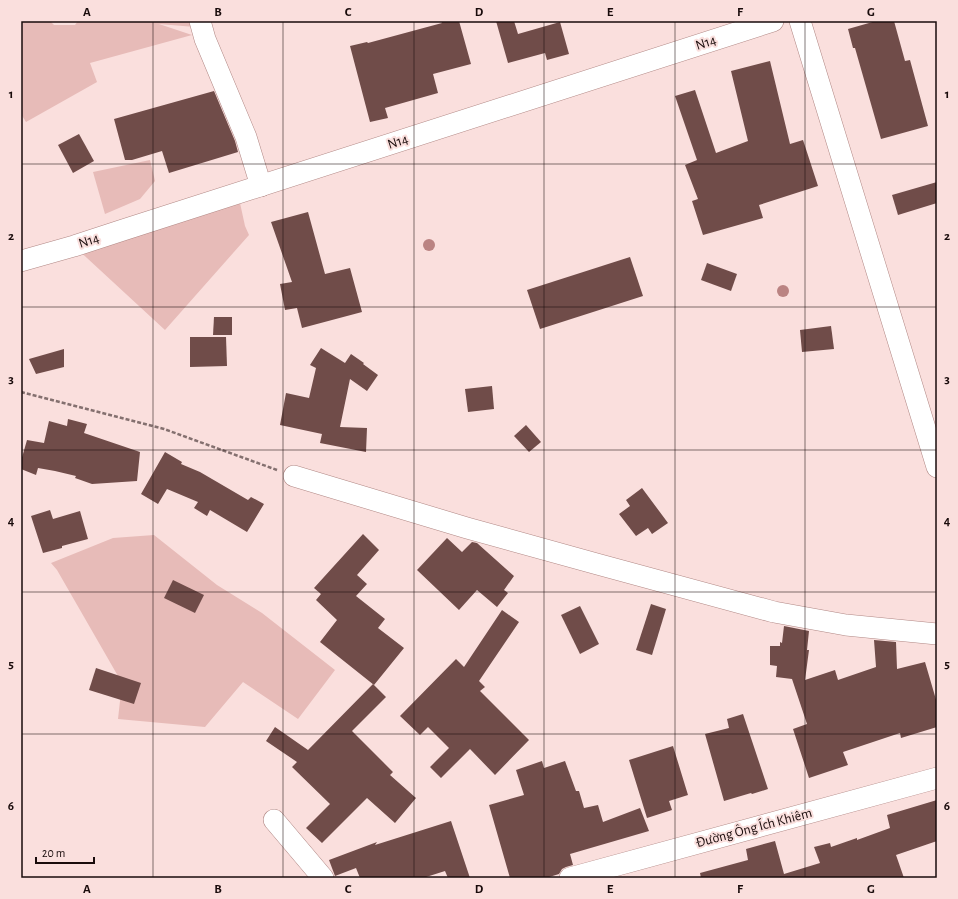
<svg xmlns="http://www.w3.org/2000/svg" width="958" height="899" viewBox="0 0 958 899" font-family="'Alegreya Sans',sans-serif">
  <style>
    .green { fill: #e7bbb8 }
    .building { fill: #704c49 }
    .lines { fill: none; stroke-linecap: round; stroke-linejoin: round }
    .minor-casing { stroke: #b18885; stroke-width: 22 }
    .path { stroke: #84706f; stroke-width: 2.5; stroke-dasharray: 4 2; stroke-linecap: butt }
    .minor { stroke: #fff; stroke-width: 21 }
    .tree { fill: #ba8382 }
    .grid { fill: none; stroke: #190b0b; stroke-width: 1; stroke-opacity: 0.55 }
    .labels { text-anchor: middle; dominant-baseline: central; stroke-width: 4; stroke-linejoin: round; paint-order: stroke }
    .street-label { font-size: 14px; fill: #190b0b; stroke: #fadfdd }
    .neatline { fill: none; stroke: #190b0b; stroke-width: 1.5 }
    .grid-label { font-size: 13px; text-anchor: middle; font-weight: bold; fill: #190b0b }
  </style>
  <rect width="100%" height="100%" fill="#fadfdd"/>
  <g class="green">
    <path d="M21,21H50L54,25H75L78,21H195V27L159,24L192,35L90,63L97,82L26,122L21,114Z"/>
    <path d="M150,160L155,181L140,199L105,214L93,172Z"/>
    <path d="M240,203L245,226L249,235L165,330L74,246Z"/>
    <path d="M154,535L217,585L262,613L335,670L298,719L243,682L205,727L118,719L122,683L57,570L51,563L113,538Z"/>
  </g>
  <g class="building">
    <path d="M441,21H459L471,64L433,74L438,93L385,108L388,118L370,122L350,46L367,42L368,43L442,23Z"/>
    <path d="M496,21H514L518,34L560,22L569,54L547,60L545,53L508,63Z"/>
    <path d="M876,21H894L905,61L910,60L928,126L881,139L855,48H853L848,29Z"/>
    <path d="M770,61L790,144L803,140L818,186L759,205L763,218L703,235L692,201L698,199L685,165L697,160L675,96L695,90L716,153L748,141L731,71Z"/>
    <path d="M214,91L235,141L238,152L169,173L162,151L132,160H125L114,119Z"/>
    <path d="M79,134L94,161L73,173L58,145Z"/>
    <path d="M937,182V203L898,215L892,195Z"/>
    <path d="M308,212L325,274L350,268L362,312L302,328L297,308L285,310L280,284L292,282L271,222Z"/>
    <path d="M630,257L643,296L540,329L527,290Z"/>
    <path d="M707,263L737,274L731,291L701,280Z"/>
    <path d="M214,317H232V335H213Z"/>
    <path d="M831,326L834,349L802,352L800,330Z"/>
    <path d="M190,337H226L227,366L190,367Z"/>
    <path d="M321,348L345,363L351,354L364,363L363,364L378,375L367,391L350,379L340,427L367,428L366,452L320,443L322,434L280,425L286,393L309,398L316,368L310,365Z"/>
    <path d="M64,349V367L36,374L29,359Z"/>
    <path d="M492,386L494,409L468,412L465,389Z"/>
    <path d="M68,419L87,424L84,433L140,452L137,481L92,484L75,478L76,476L55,471L38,468L36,475L21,469V461L27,440L44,443L49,421L67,426Z"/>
    <path d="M526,425L541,442L529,452L514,436Z"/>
    <path d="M165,452L182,462L181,464L200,472L248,500L251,497L264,504L247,532L210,510L207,516L194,508L198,502L167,489L158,504L141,494Z"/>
    <path d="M642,488L668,523L652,534L648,528L636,536L619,514L630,506L626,500Z"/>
    <path d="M50,510L53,519L80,511L88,539L62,546V548L43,553L31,516Z"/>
    <path d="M363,534L379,550L357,575L367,584L356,596L385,619L378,628L404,648L374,685L320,642L337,620L316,600L321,594L314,588Z"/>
    <path d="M447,538L462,552L472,542L477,543L514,576L504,590L508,593L497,607L477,590L459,610L417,570Z"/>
    <path d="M173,580L204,595L195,613L164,598Z"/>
    <path d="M651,604L666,609L652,655L636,650Z"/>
    <path d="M580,606L599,644L580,654L561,615Z"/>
    <path d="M502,610L519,622L479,681L485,687L480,691L529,740L495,775L470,749L441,778L430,767L449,748L428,727L420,735L400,716L456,659L464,667Z"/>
    <path d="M784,626L809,631L807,650H809L805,680L835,670L838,680L876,667L874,640L896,642L897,669L925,662L937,703V727L901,738L900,733L843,752L848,765L809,778L793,729L807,724L792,679L776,677L777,666L770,665V646H780V642L782,643Z"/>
    <path d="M96,668L141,683L134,704L89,690Z"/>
    <path d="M373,684L386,697L352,731L393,772L390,775L416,798L395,823L367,798L322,843L306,828L330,804L292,767L297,762L266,741L275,727L308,750Z"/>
    <path d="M743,714L768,789L752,794L751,793L724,801L705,734L729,728L727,719Z"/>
    <path d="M673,746L688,795L669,801L672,810L647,818L629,760Z"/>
    <path d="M542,761L544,768L565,761L576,791H579L584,808L598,805L603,822L640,808L649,831L570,854L573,865L566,867L562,869L559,874L546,878H510L489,805L524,795L516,770Z"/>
    <path d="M937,800V841L896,855L904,878H701L700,873L748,860L746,849L775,841L784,874L820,863L814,847L830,843L831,847L857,838V840L890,828L887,815Z"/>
    <path d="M451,821L470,878H448L445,871L423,878H360L356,868L335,876L329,860L377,842L375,845Z"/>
  </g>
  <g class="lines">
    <defs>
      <g id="minor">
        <path d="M200,21L205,39L246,137L261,186"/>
        <path d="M800,21L937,467"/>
        <path d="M21,261L74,246L123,230L773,21"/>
        <path d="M294,476L467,528L597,564L774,612L846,625L937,634"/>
        <path d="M274,820L323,878"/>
        <path d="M570,878L937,778"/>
      </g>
    </defs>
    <use href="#minor" class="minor-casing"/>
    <path class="path" d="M21,392L164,429L277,470"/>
    <use href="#minor" class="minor"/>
  </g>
  <g class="tree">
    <circle cx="429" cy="245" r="6"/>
    <circle cx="783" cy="291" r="6"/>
  </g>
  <path class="grid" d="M153,21V878M283,21V878M414,21V878M544,21V878M675,21V878M805,21V878M21,164H937M21,307H937M21,450H937M21,592H937M21,734H937"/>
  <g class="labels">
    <g class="street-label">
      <text transform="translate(706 43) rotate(-18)">N14</text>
      <text transform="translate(398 142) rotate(-18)">N14</text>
      <text transform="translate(89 241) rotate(-18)">N14</text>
      <text transform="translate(754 828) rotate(-15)">Đường Ông Ích Khiêm</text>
    </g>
  </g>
  <rect width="958" height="899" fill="none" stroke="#fadfdd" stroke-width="44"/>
  <path d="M36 857v6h58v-6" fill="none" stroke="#190b0b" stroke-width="2"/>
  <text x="42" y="857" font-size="12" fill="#190b0b" stroke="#fadfdd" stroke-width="3" paint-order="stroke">20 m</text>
  <rect x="22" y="22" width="914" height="855" class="neatline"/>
  <g class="grid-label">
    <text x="87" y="16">A</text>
    <text x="218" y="16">B</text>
    <text x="348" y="16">C</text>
    <text x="479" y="16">D</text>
    <text x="610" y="16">E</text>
    <text x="740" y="16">F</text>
    <text x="871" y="16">G</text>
    <text x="11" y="98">1</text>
    <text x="947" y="98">1</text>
    <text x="11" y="240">2</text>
    <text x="947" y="240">2</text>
    <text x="11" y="383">3</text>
    <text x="947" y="383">3</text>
    <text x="11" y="525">4</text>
    <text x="947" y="525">4</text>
    <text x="11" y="668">5</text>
    <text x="947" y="668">5</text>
    <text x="11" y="810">6</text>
    <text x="947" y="810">6</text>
    <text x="87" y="893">A</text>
    <text x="218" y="893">B</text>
    <text x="348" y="893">C</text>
    <text x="479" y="893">D</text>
    <text x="610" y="893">E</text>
    <text x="740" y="893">F</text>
    <text x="871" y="893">G</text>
  </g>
</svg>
